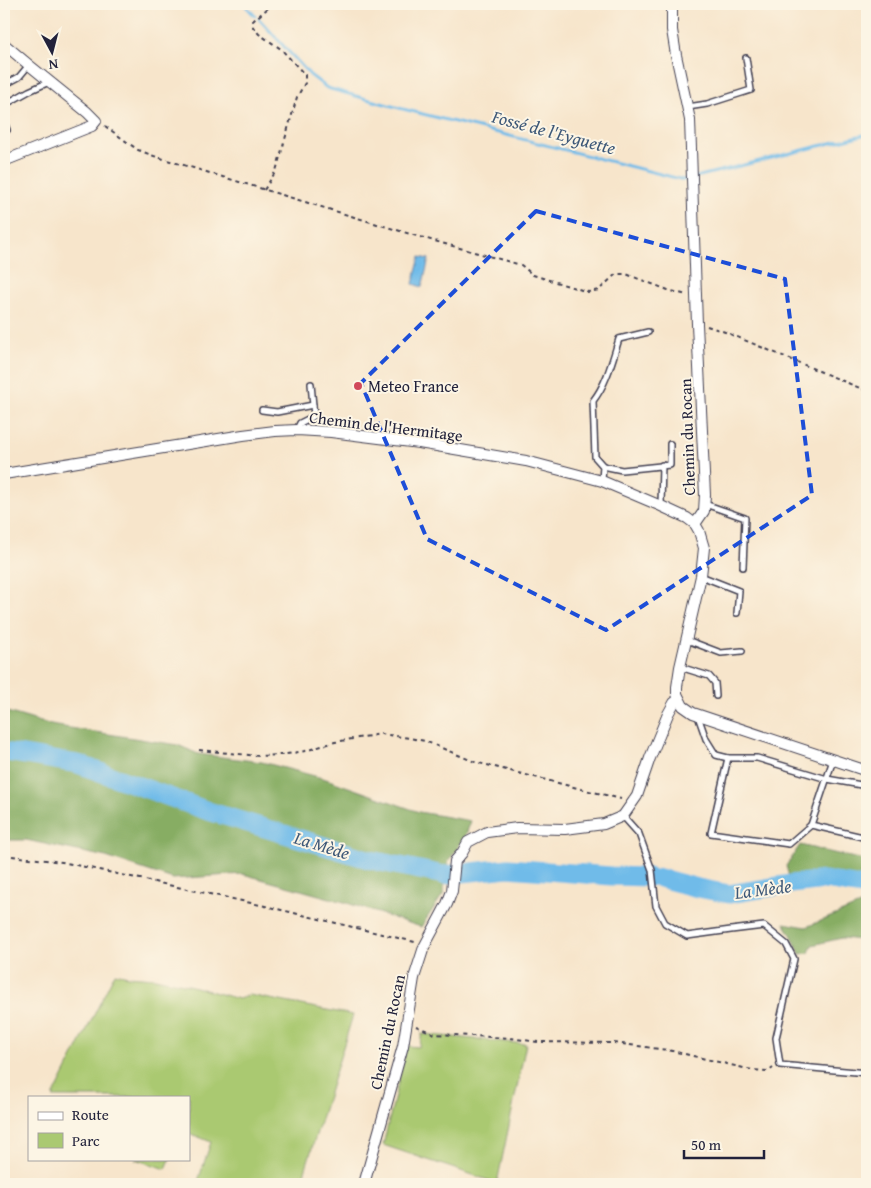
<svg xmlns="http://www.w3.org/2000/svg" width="871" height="1188" viewBox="0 0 871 1188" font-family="'Gentium Book Plus',serif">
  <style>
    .green { fill: #aac971; stroke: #667656 }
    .forest { fill: #87ad63; stroke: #54684f }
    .water { fill: #70bbe9; stroke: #496e92 }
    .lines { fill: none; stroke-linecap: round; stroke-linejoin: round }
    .stream { stroke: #70bbe9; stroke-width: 3 }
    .river { stroke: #70bbe9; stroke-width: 19 }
    .service-casing { stroke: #423f51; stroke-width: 8 }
    .minor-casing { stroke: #423f51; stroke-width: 12 }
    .path { stroke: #423f51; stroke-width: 2; stroke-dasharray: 4 4; stroke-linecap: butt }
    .service { stroke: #fff; stroke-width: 5 }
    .minor { stroke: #fff; stroke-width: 10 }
    .marked { fill: none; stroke: #1d4ed8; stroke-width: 4; stroke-dasharray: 10 6; stroke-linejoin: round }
    .poi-dot { fill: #d1495b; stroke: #fcf5e5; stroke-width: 2 }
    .labels { text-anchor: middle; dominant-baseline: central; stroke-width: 4; stroke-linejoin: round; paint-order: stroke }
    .poi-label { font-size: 16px; fill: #22223b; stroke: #fcf5e5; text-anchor: start }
    .street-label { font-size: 16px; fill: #22223b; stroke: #fcf5e5 }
    .water-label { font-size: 18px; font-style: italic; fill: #3d5878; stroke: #fcf5e5 }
  </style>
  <rect width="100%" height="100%" fill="#fcf5e5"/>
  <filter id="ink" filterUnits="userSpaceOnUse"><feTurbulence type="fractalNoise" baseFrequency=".02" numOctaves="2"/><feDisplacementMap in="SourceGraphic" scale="10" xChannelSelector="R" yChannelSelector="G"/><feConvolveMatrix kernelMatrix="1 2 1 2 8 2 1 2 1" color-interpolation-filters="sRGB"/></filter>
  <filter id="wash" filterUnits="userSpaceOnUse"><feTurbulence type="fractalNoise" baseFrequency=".0096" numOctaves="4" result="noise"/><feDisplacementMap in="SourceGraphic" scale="20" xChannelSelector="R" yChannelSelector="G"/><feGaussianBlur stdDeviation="1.12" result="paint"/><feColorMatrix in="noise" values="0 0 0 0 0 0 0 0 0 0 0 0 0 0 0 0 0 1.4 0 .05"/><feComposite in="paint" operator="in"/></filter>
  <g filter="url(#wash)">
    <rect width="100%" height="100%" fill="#f7e5cb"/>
    <g class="green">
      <path d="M115,973L128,976L155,978L188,985L239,999L249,995L353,1015L301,1184H197L211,1142L189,1133V1097H53Z"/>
      <path d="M422,1034L526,1044L497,1183L383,1145L407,1046L419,1047Z"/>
      <path d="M135,1159H170L166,1169Z"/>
    </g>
    <g class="forest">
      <path d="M4,711L51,725L178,745L198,754L262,762L326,779L419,812L471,821L465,837L448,862V869L440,871L365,854L206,806L76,759L4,748Z"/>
      <path d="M6,757L76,767L210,817L372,865L444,881V893L421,927L344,902L243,874L173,879L106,857L26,840H4V758Z"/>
      <path d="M800,845L867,861V887L825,880L791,884L786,866Z"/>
      <path d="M867,902V952L861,940L842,938L812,945L809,953L800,954L792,936L784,923L806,927Z"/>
    </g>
    <path class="water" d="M420,257L429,259L422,287L413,284Z"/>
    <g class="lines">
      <g class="stream">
        <path d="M244,4L255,16"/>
        <path d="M259,19L310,75L327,88L403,109L684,180L867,134"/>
      </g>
      <g class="river">
        <path d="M4,753L6,752L78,764L208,811L371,860L444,875L508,868L611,876L649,877"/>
        <path d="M660,878L698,888L729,894L791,884L825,880L867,887"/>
      </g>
    </g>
  </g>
  <g filter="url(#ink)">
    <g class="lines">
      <defs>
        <g id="service">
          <path d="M4,85L19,77L29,65"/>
          <path d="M4,105L29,91L49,82"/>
          <path d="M688,107L707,104L751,90L746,58"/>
          <path d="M4,122L7,130"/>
          <path d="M262,410L277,412L313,405"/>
          <path d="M297,429L300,423L314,416L311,384"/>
          <path d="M603,466L622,470L670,465V444"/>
          <path d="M602,480L603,466L595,457L593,401C607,383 612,361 619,339L648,332"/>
          <path d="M705,504L745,518L743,567"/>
          <path d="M661,505L662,465"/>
          <path d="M701,576L739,591L737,613"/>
          <path d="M687,640L721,653L742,651"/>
          <path d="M680,667L709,676L715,683L716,696"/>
          <path d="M698,716L706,739L716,755L728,758H757L827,779L867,786"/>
          <path d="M728,758L711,833L789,844L811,825L867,838"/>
          <path d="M623,816L639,834L652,870L656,906L665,923L687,936L731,930L764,926L786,944L794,959L776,1038L780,1065L867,1073"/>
          <path d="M811,825L833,760"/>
        </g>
        <g id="minor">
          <path d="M672,4V30L676,55L690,120L697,324L705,495L704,511L695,524"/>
          <path d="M4,44L29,65L87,112L96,121L92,126L4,161"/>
          <path d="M4,474L243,435L275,431L297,430L331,432L419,443L526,461L602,481L661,506L687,518L695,524L699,531L704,548L701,576L680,667L677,687V694L683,706L693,713L867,771"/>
          <path d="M364,1184L403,1046L414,978L424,947L447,904L452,891L455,861L462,853L468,842L487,832L517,828L565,829L604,824L623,816L637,796L650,758L668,714L674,703L679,699"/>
        </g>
      </defs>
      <use href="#service" class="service-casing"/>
      <use href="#minor" class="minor-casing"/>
      <g class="path">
        <path d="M105,126L138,150L154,156L420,237L521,265L533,275L588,292L599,290L616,274H626L668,290L687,295"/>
        <path d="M264,190L276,171L297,97L305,83V75L281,49L259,34L253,27V21L255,19L273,4"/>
        <path d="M707,326L725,332L867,391"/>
        <path d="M199,750L259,756L281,755L305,751L335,742L381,734L410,738L425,741L475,762L621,799"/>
        <path d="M4,855L62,862L265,906L415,942"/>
        <path d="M416,1026L435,1034L510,1038L538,1042L614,1043L668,1050L752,1070L769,1071L773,1068"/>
      </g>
      <use href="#service" class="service"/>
      <use href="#minor" class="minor"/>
    </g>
  </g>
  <path class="marked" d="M536,211L785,279L812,495L606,630L427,539L361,383Z"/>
  <circle class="poi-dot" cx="358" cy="386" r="5"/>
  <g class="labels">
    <g class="poi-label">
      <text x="368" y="386">Meteo France</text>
    </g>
    <g class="street-label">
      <text transform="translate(386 426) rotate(7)">Chemin de l'Hermitage</text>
      <text transform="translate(687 437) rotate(-92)">Chemin du Rocan</text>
      <text transform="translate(387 1032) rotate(-78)">Chemin du Rocan</text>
    </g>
    <g class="water-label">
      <text transform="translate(554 132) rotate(15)">Fossé de l'Eyguette</text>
      <text transform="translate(322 845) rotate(17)">La Mède</text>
      <text transform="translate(763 889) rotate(-7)">La Mède</text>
    </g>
  </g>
  <rect width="871" height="1188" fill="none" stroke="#fcf5e5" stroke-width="20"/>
  <rect x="28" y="1096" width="162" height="65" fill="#fcf5e5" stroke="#a5a1a1"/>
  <rect x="38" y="1112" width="25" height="8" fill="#ffffff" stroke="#a5a1a1"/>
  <text x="72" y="1120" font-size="15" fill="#22223b">Route</text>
  <rect x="38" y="1133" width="25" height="15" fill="#aac971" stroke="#a5a1a1"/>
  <text x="72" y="1146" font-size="15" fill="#22223b">Parc</text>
  <g transform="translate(52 52) rotate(173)" stroke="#fcf5e5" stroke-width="4" paint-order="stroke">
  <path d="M0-4L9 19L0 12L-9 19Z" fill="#22223b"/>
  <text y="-8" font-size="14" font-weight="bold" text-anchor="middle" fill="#22223b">N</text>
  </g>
  <path d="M684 1150v8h80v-8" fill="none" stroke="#22223b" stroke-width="2.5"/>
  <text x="691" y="1150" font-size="15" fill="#22223b" stroke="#fcf5e5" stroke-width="4" paint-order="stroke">50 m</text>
</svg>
